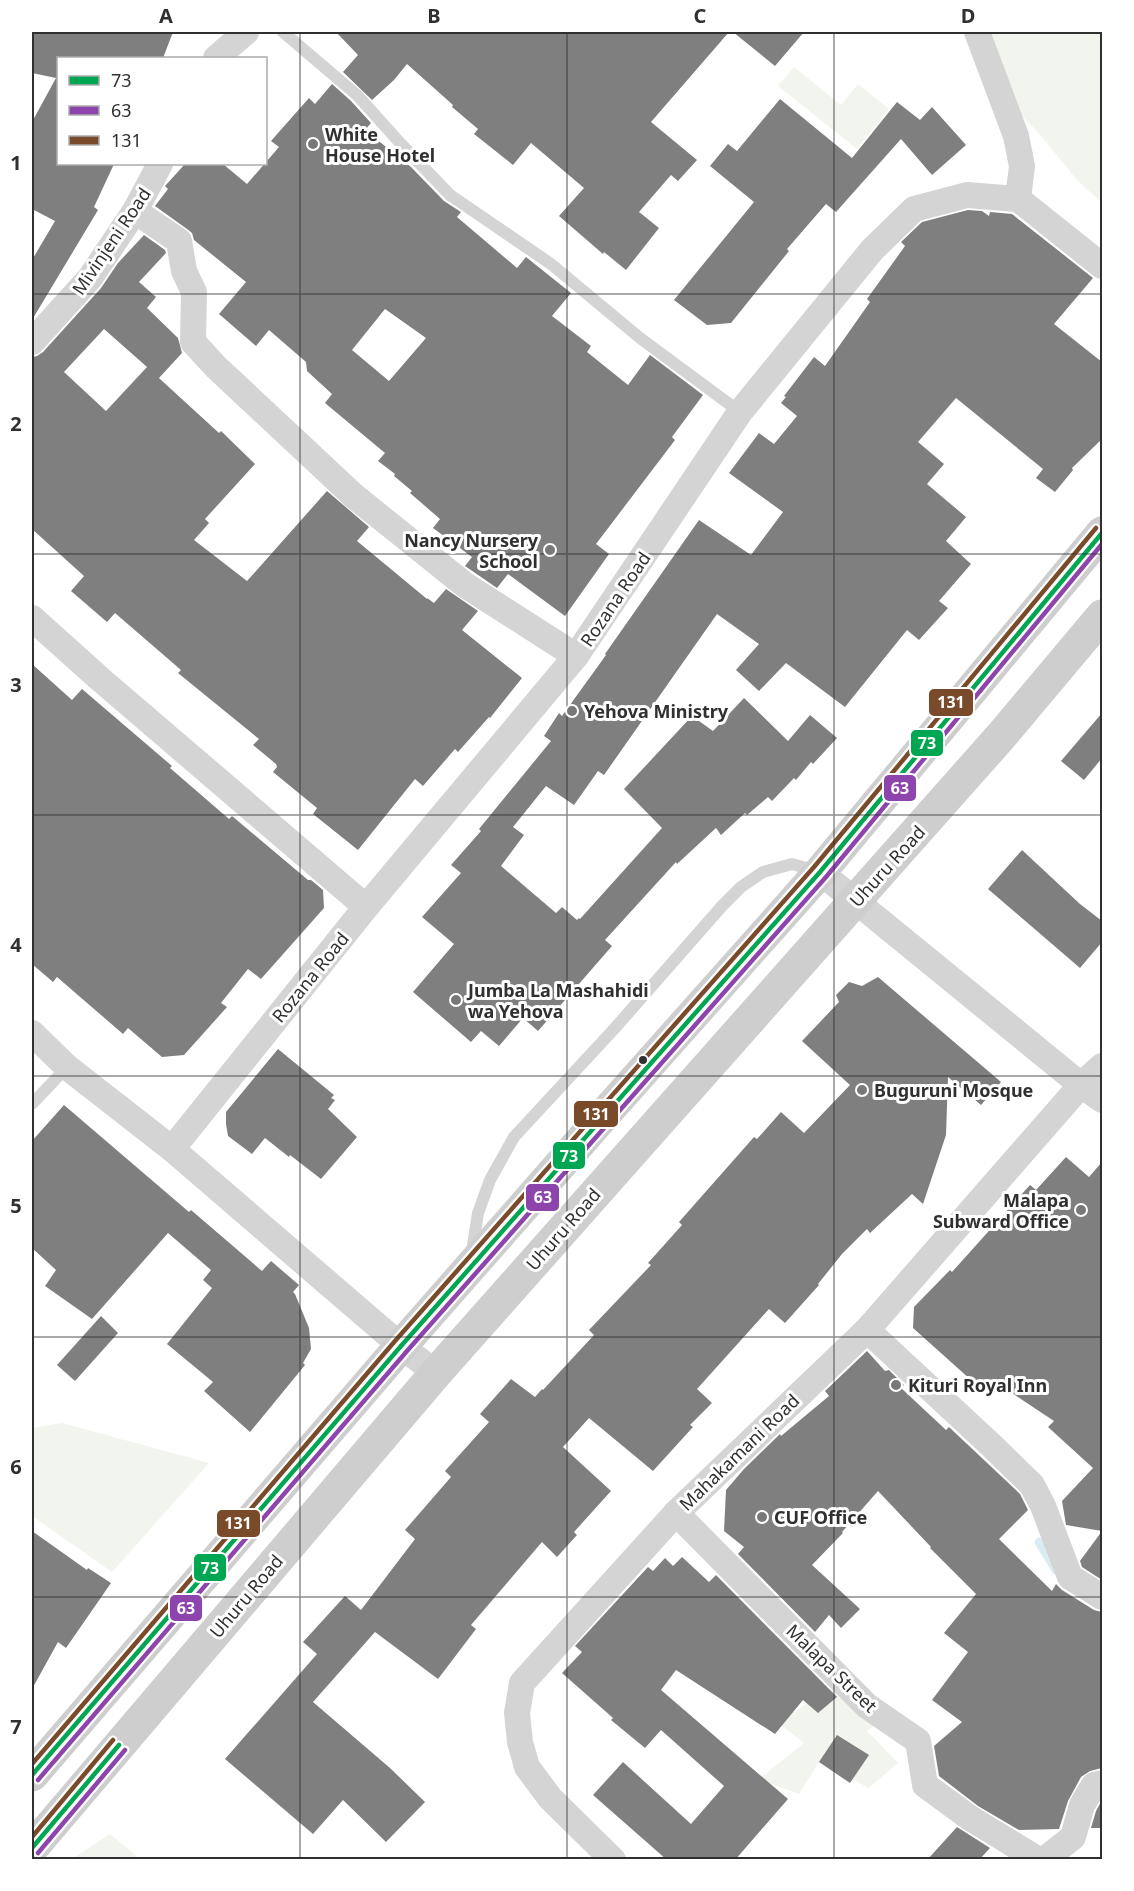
<svg xmlns="http://www.w3.org/2000/svg" width="1134" height="1891" viewBox="0 0 1134 1891" font-family="'Noto Sans',sans-serif">
  <style>
    .green { fill: #f2f5ed }
    .lines { fill: none; stroke-linecap: round; stroke-linejoin: round }
    .stream { stroke: #dbebf2; stroke-width: 9 }
    .building { fill: #7f7f7f; fill-rule: evenodd }
    .lane { stroke: #d4d4d4; stroke-width: 12 }
    .street { stroke: #d4d4d4; stroke-width: 26 }
    .secondary { stroke: #cecece; stroke-width: 33 }
    .bus-1-casing { stroke: #fff; stroke-width: 9 }
    .bus-2-casing { stroke: #fff; stroke-width: 9 }
    .bus-3-casing { stroke: #fff; stroke-width: 9 }
    .bus-1 { stroke: #00a651; stroke-width: 4.5 }
    .bus-2 { stroke: #8e44ad; stroke-width: 4.5 }
    .bus-3 { stroke: #7a4b2a; stroke-width: 4.5 }
    .grid { fill: none; stroke: #303030; stroke-width: 1.5; stroke-opacity: 0.55 }
    .poi-dot { fill: #787878; stroke: #fff; stroke-width: 2 }
    .bus-dot { fill: #303030; stroke: #fff; stroke-width: 2 }
    .labels { text-anchor: middle; dominant-baseline: central; stroke-width: 6; stroke-linejoin: round; paint-order: stroke }
    .poi-label { font-size: 18px; font-weight: bold; fill: #303030; stroke: #fff; text-anchor: start }
    .street-label { font-size: 18px; fill: #303030; stroke: #fff }
    .line-badge { stroke: #fff; stroke-width: 2 }
    .badge-label { font-size: 16px; text-anchor: middle; font-weight: bold; fill: #fff }
    .neatline { fill: none; stroke: #303030; stroke-width: 2 }
    .grid-label { font-size: 20px; text-anchor: middle; font-weight: bold; fill: #303030 }
  </style>
  <rect width="100%" height="100%" fill="#fff"/>
  <g class="green">
    <path d="M982,32H1102V203L1077,180L1037,131L997,92Z"/>
    <path d="M794,67L841,105L858,84L889,109L857,149L778,86Z"/>
    <path d="M62,1423L209,1463L112,1572L32,1516V1428Z"/>
    <path d="M830,1688L880,1720L867,1731L898,1763L869,1788L819,1762L799,1794L759,1779L804,1743L778,1723Z"/>
    <path d="M110,1834L140,1859H72Z"/>
  </g>
  <g class="lines">
    <path class="stream" d="M1039,1542L1056,1570"/>
  </g>
  <g class="building">
    <path d="M32,32H173L163,58H58V164H114L94,207L98,210L32,320V260L55,221L32,209V122L56,78L32,73Z"/>
    <path d="M336,32H729L651,122L697,160L678,181L671,175L639,212L659,228L626,270L604,252L603,254L559,216L584,188L531,143L513,165L474,134L478,129L452,107L453,105L407,64L394,80L372,100L343,72L358,55Z"/>
    <path d="M733,32H804L775,66Z"/>
    <path d="M332,84L351,101L371,123L365,130L411,167L444,201L461,212L457,217L517,268L526,257L571,293L552,316L591,346L587,352L628,385L650,355L703,395L672,437L675,440L596,544L609,554L565,616L508,574L497,588L465,566L472,557L433,528L440,519L410,493L412,491L394,476L395,474L378,461L385,453L325,403L332,394L307,371L306,362L269,330L256,346L219,314L246,282L194,240L192,233L187,229L155,206L168,189L165,186L185,164H223L247,184L279,147L271,141L309,98L315,104ZM385,309L426,338L389,381L352,350Z"/>
    <path d="M780,99L852,158L897,102L920,120L932,107L966,145L932,175L901,139L836,212L826,204L787,249L789,251L731,323L707,325L674,300L754,202L710,166L728,144L737,151Z"/>
    <path d="M968,210L982,211L989,216L990,212L1012,214L1093,278L1054,324L1102,362V439L1072,468L1073,470L1055,492L1036,478L1043,469L956,398L918,442L944,464L927,484L966,517L946,541L971,564L939,601L948,608L919,640L907,630L845,707L786,663L759,691L736,670L759,644L717,614L604,775L598,771L574,805L546,786L513,827L524,835L501,866L556,913L562,907L577,920L579,918L580,919L662,828L624,789L692,716L713,731L744,698L788,741L810,715L837,738L813,764L811,762L796,780L794,778L772,801L768,797L747,815L745,813L721,835L716,828L677,864L676,862L605,940L612,946L538,1031L523,1018L499,1046L481,1031L471,1042L413,992L454,944L422,917L461,873L451,865L481,831L479,829L551,741L544,736L559,713L562,716L606,655L605,654L699,520L751,555L783,512L729,473L759,433L774,444L797,416L781,403L786,397L784,396L814,357L825,366L870,302L867,299L905,246L901,242L922,222Z"/>
    <path d="M144,235L165,250L166,253L139,282L156,297L147,308L178,338L182,353L159,378L148,368L219,433L221,431L255,464L205,519L209,523L194,540L247,581L327,491L369,527L357,541L427,599V598L434,603L446,589L478,611L462,630L522,678L490,718L489,717L458,752L455,749L423,786L415,779L358,850L313,814L317,808L273,772L277,767L276,764L253,745L259,739L178,673L181,670L115,613L107,622L71,591L84,576L32,529V357L37,356L43,352L101,288L118,263ZM104,329L147,367L106,411L64,372Z"/>
    <path d="M32,664L72,700L82,689L172,766L170,768L229,819L232,816L308,880H311L323,890L324,908L261,979L248,969L221,1003L227,1007L184,1055L162,1057L128,1028L123,1034L57,977L53,982L32,964Z"/>
    <path d="M1102,713V758L1084,780L1061,761Z"/>
    <path d="M1022,850L1080,904L1102,921V942L1080,968L988,889Z"/>
    <path d="M878,977L1001,1082L981,1105L948,1077L946,1135L923,1204L912,1194L870,1233L867,1229L842,1254L818,1284L819,1285L785,1323L769,1309L697,1389L712,1403L690,1425L693,1427L653,1471L589,1418L563,1447L611,1491L574,1532L577,1535L557,1557L542,1542L471,1625L476,1629L438,1679L375,1632L313,1702L390,1768L425,1802L386,1842L343,1800L313,1834L225,1759L317,1654L303,1642L345,1596L361,1610L415,1539L405,1530L451,1477L445,1471L489,1422L480,1414L511,1379L535,1397L542,1389L543,1390L594,1335L589,1330L651,1265L648,1263L682,1225L679,1222L754,1137L757,1139L781,1112L804,1133L850,1085L802,1041L839,1002L836,995L849,982L862,986Z"/>
    <path d="M278,1049L334,1095L331,1098L335,1100L328,1109L357,1137L321,1179L290,1155L289,1157L265,1138L252,1154L228,1136L226,1124V1112Z"/>
    <path d="M64,1105L189,1212L191,1210L262,1271L271,1261L299,1285L293,1292L295,1294L309,1328L311,1349L303,1363L305,1365L250,1432L204,1391L213,1382L167,1344L212,1288L203,1280L211,1270L168,1233L92,1319L45,1286L56,1270L32,1248V1141Z"/>
    <path d="M1066,1157L1089,1177L1102,1162V1580L1082,1567L1080,1561L1102,1531L1066,1525L1062,1501L1093,1468L1048,1427L1054,1421L1000,1385L990,1397L913,1328L914,1307L950,1270L952,1272L1030,1185L1036,1190Z"/>
    <path d="M101,1316L118,1333L75,1381L57,1365Z"/>
    <path d="M867,1351L885,1371L889,1370L904,1385L900,1387L946,1430L949,1427L1020,1494L1028,1510L999,1539L1052,1591L1056,1584L1062,1590L1094,1610L1102,1612V1768L1090,1771L1081,1777L1068,1801L1059,1829L1019,1830L978,1806L939,1776L934,1746L962,1722L932,1700L968,1652L944,1633L976,1594L930,1548L931,1547L878,1491L842,1532L843,1533L812,1565L860,1609L841,1628L829,1615L815,1632L738,1554L744,1547L724,1531L726,1490L744,1469L780,1434L781,1436L829,1396L825,1391Z"/>
    <path d="M32,1531L87,1570L88,1568L111,1583L66,1648L58,1642L32,1689Z"/>
    <path d="M682,1557L709,1582L716,1575L837,1697L818,1713L803,1700L775,1734L676,1670L661,1690L788,1799L735,1860H667L593,1795L623,1762L691,1824L724,1786L661,1730L645,1748L611,1720L613,1718L562,1673L582,1652L575,1646L648,1567L653,1571L665,1558L673,1566Z"/>
    <path d="M837,1735L869,1755L850,1783L819,1762Z"/>
    <path d="M1102,1800V1828H1091L1096,1811Z"/>
    <path d="M957,1827L990,1848L979,1860H927Z"/>
  </g>
  <g class="lines">
    <g class="lane">
      <path d="M283,32L357,95L401,144L450,195L551,264L640,338L740,412"/>
      <path d="M32,1104L67,1067"/>
      <path d="M472,1252L478,1213L490,1180L514,1137L615,1028L722,906L741,887L763,872L792,864L817,871"/>
    </g>
    <g class="street">
      <path d="M977,32L1016,136L1022,166L1018,199"/>
      <path d="M216,58L246,32"/>
      <path d="M135,211L179,241L184,271L194,292L193,342L216,367L354,496L465,585L576,656"/>
      <path d="M32,342L90,278L135,211L160,164"/>
      <path d="M32,618L100,679L366,907"/>
      <path d="M820,872L1081,1085L1102,1100"/>
      <path d="M32,1033L67,1067L172,1149L401,1346L436,1373"/>
      <path d="M172,1149L366,907L576,656L740,412L872,250L914,209L967,195L1018,199L1102,266"/>
      <path d="M867,1330L991,1445L1032,1485L1043,1506L1070,1577L1102,1597"/>
      <path d="M676,1513L867,1706L918,1741L925,1785L970,1818L1039,1860"/>
      <path d="M613,1860L550,1798L527,1767L520,1742L517,1713L522,1683L676,1513L867,1330L1081,1085L1102,1066"/>
      <path d="M1044,1860L1073,1837L1082,1805L1094,1785L1102,1783"/>
    </g>
    <g class="secondary">
      <path d="M32,1775L401,1346L603,1116L820,872L1102,533"/>
      <path d="M32,1848L436,1373L1002,735L1102,616"/>
    </g>
    <defs>
      <g id="bus-1">
        <path d="M32,1775L401,1346L820,872L1102,533"/>
        <path d="M32,1848L119,1745"/>
      </g>
      <g id="bus-2">
        <path d="M38,1780L407,1351L826,877L1102,544"/>
        <path d="M38,1853L125,1750"/>
      </g>
      <g id="bus-3">
        <path d="M32,1764L395,1341L814,867L1096,528"/>
        <path d="M32,1837L113,1740"/>
      </g>
    </defs>
    <use href="#bus-1" class="bus-1-casing"/>
    <use href="#bus-2" class="bus-2-casing"/>
    <use href="#bus-3" class="bus-3-casing"/>
    <use href="#bus-1" class="bus-1"/>
    <use href="#bus-2" class="bus-2"/>
    <use href="#bus-3" class="bus-3"/>
  </g>
  <path class="grid" d="M300,32V1860M567,32V1860M834,32V1860M32,294H1102M32,554H1102M32,815H1102M32,1076H1102M32,1337H1102M32,1597H1102"/>
  <g class="poi-dot">
    <circle cx="313" cy="144" r="6"/>
    <circle cx="550" cy="550" r="6"/>
    <circle cx="572" cy="711" r="6"/>
    <circle cx="456" cy="1000" r="6"/>
    <circle cx="862" cy="1090" r="6"/>
    <circle cx="1081" cy="1210" r="6"/>
    <circle cx="896" cy="1385" r="6"/>
    <circle cx="762" cy="1517" r="6"/>
  </g>
  <circle class="bus-dot" cx="643" cy="1060" r="5"/>
  <g class="labels">
    <g class="poi-label">
      <text x="325" y="134">White<tspan x="325" dy="21">House Hotel</tspan></text>
      <text x="538" y="540" text-anchor="end">Nancy Nursery<tspan x="538" dy="21">School</tspan></text>
      <text x="584" y="711">Yehova Ministry</text>
      <text x="468" y="990">Jumba La Mashahidi<tspan x="468" dy="21">wa Yehova</tspan></text>
      <text x="874" y="1090">Buguruni Mosque</text>
      <text x="1069" y="1200" text-anchor="end">Malapa<tspan x="1069" dy="21">Subward Office</tspan></text>
      <text x="908" y="1385">Kituri Royal Inn</text>
      <text x="774" y="1517">CUF Office</text>
    </g>
    <g class="street-label">
      <text transform="translate(111 241) rotate(-56)">Mivinjeni Road</text>
      <text transform="translate(615 599) rotate(-56)">Rozana Road</text>
      <text transform="translate(887 866) rotate(-48)">Uhuru Road</text>
      <text transform="translate(310 977) rotate(-51)">Rozana Road</text>
      <text transform="translate(563 1229) rotate(-49)">Uhuru Road</text>
      <text transform="translate(739 1452) rotate(-44)">Mahakamani Road</text>
      <text transform="translate(246 1596) rotate(-50)">Uhuru Road</text>
      <text transform="translate(832 1668) rotate(44)">Malapa Street</text>
    </g>
  </g>
  <g class="line-badge">
    <rect x="928" y="688" width="46" height="29" rx="6" fill="#7a4b2a"/>
    <rect x="910" y="729" width="34" height="28" rx="6" fill="#00a651"/>
    <rect x="883" y="774" width="34" height="28" rx="6" fill="#8e44ad"/>
    <rect x="573" y="1100" width="46" height="28" rx="6" fill="#7a4b2a"/>
    <rect x="552" y="1141" width="34" height="29" rx="6" fill="#00a651"/>
    <rect x="525" y="1183" width="35" height="29" rx="6" fill="#8e44ad"/>
    <rect x="216" y="1509" width="45" height="29" rx="6" fill="#7a4b2a"/>
    <rect x="193" y="1553" width="34" height="29" rx="6" fill="#00a651"/>
    <rect x="169" y="1594" width="34" height="28" rx="6" fill="#8e44ad"/>
  </g>
  <g class="badge-label">
    <text x="951" y="708">131</text>
    <text x="927" y="749">73</text>
    <text x="900" y="794">63</text>
    <text x="596" y="1120">131</text>
    <text x="569" y="1162">73</text>
    <text x="543" y="1203">63</text>
    <text x="238" y="1529">131</text>
    <text x="210" y="1574">73</text>
    <text x="186" y="1614">63</text>
  </g>
  <rect width="1134" height="1891" fill="none" stroke="#ffffff" stroke-width="66"/>
  <rect x="57" y="57" width="210" height="108" fill="#ffffff" stroke="#acacac" stroke-width="1.5"/>
  <rect x="69" y="76" width="30" height="9" fill="#00a651" stroke="#acacac" stroke-width="1.5"/>
  <text x="111" y="87" font-size="18" fill="#303030">73</text>
  <rect x="69" y="106" width="30" height="9" fill="#8e44ad" stroke="#acacac" stroke-width="1.5"/>
  <text x="111" y="117" font-size="18" fill="#303030">63</text>
  <rect x="69" y="136" width="30" height="9" fill="#7a4b2a" stroke="#acacac" stroke-width="1.5"/>
  <text x="111" y="147" font-size="18" fill="#303030">131</text>
  <rect x="33" y="33" width="1068" height="1825" class="neatline"/>
  <g class="grid-label">
    <text x="166" y="23">A</text>
    <text x="434" y="23">B</text>
    <text x="700" y="23">C</text>
    <text x="968" y="23">D</text>
    <text x="16" y="170">1</text>
    <text x="16" y="431">2</text>
    <text x="16" y="692">3</text>
    <text x="16" y="952">4</text>
    <text x="16" y="1213">5</text>
    <text x="16" y="1474">6</text>
    <text x="16" y="1734">7</text>
  </g>
</svg>
